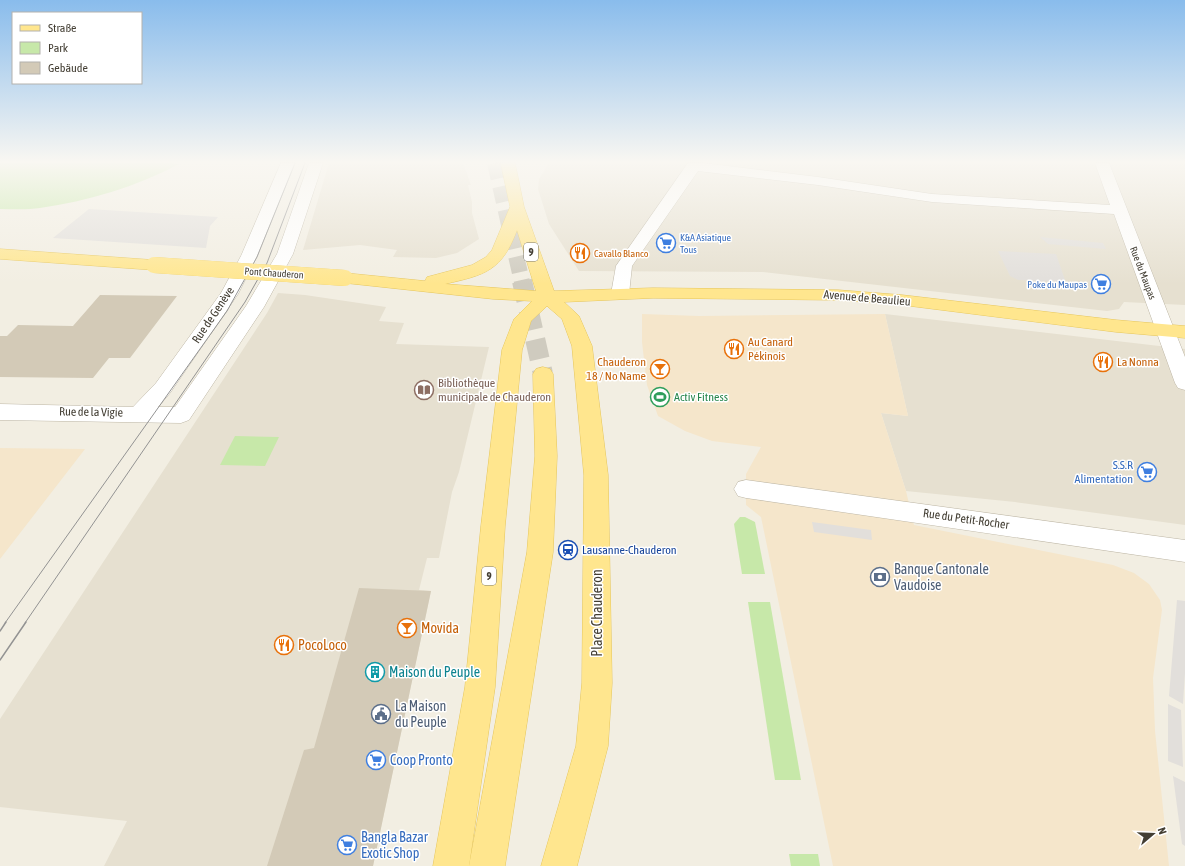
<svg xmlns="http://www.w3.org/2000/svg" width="1185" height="866" viewBox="0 0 1185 866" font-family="'Asap Condensed',sans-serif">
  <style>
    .residential { fill: #e6e0d0 }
    .commercial { fill: #f5e6cb }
    .green { fill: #c7e8a9 }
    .parking { fill: #e2dfdb }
    .building { fill: #d3cab7 }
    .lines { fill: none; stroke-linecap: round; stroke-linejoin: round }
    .major-tunnel-far1 { stroke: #cfcbbf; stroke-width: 16; stroke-dasharray: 16 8; stroke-linecap: butt }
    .major-tunnel { stroke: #cfcbbf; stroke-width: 20; stroke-dasharray: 20 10; stroke-linecap: butt }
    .minor-casing { stroke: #bdb6a5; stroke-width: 1 }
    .major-casing { stroke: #e6c65c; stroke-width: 1 }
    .minor { fill: #fff; fill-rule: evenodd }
    .major { fill: #ffe68e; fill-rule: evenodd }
    .tram-far1 { stroke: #939393; stroke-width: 1 }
    .tram { stroke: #939393; stroke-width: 1.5 }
    .major-bridge-casing { stroke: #e6c65c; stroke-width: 16; stroke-linecap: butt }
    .major-bridge { stroke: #ffe68e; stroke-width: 16 }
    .labels { text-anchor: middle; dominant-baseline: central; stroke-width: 3; stroke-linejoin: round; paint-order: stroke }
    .far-shop-label { font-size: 10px; fill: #366cbe; stroke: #fff; text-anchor: start }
    .far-food-label { font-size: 10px; fill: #c56008; stroke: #fff; text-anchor: start }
    .far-street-label { font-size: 10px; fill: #433e33; stroke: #fff }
    .shield { fill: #fff; stroke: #7b7870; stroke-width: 1 }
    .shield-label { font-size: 11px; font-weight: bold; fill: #433e33 }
    .street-label { font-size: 12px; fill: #433e33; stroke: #fff }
    .food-label { font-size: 12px; fill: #c56008; stroke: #fff; text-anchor: start }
    .education-label { font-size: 12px; fill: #785e54; stroke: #fff; text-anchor: start }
    .leisure-label { font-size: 12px; fill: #27864d; stroke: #fff; text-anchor: start }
    .shop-label { font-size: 12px; fill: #366cbe; stroke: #fff; text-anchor: end }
    .transit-label { font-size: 12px; fill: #164399; stroke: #fff; text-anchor: start }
    .near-service-label { font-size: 14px; fill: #4e5e75; stroke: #fff; text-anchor: start }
    .near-street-label { font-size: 14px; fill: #433e33; stroke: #fff }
    .near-food-label { font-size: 14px; fill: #c56008; stroke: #fff; text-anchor: start }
    .near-culture-label { font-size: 14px; fill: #0d838f; stroke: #fff; text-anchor: start }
    .near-shop-label { font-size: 14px; fill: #366cbe; stroke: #fff; text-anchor: start }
  </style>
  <rect width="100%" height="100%" fill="#f2eee2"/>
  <g class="residential">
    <path d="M329,163H463L471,185H468L472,202V213L479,239L457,253L436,258L393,257L397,250L360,245L303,250Z"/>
    <path d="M549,163H1185V305L1124,302L1119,309L1107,311L763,272L579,271L549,224L538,189L539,179Z"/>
    <path d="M278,293L305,295L386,307L379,321L404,323L396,344L489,347L459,472L452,492L439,558H427L419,590L431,591L373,866H104L127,821L0,807V719L267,313Z"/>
    <path d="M885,314L1185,349V525L1015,502L906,491L881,413L908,416Z"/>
  </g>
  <g class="commercial">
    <path d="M642,314L699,316L885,314L908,416L881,413L906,491L914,525L1113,565L1134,573L1149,584L1160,600L1162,610L1153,678L1155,731L1169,866H833L761,517L746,505V474L761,447L712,441L685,431L658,416L647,385L642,342Z"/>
    <path d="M0,448L85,449L0,559Z"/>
  </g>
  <g class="green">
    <path d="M0,163H170L179,164C136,187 88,201 40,208C27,210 13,209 0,209Z"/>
    <path d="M235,436L279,437L265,466L220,465Z"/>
    <path d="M740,517H745L755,522L765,574H742L734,524Z"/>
    <path d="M748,602H770L801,780H775Z"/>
    <path d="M789,854H818L820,866H791Z"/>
  </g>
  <g class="parking">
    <path d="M89,209L218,217L210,226L206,248L53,238Z"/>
    <path d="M1040,237L1103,243L1106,249L1048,244Z"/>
    <path d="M998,251L1056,254L1065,280L1061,282L1018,280L1010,276Z"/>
    <path d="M812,522L871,530L872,540L814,532Z"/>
    <path d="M1177,600L1185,601V673L1183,704L1169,696Z"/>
    <path d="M1168,704L1181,710L1183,767L1168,761Z"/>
    <path d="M1173,776L1185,782V846L1182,844Z"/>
  </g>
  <g class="building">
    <path d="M100,295L177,296L130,358H109L93,378L0,377V336H7L18,325L73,326Z"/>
    <path d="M359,588L431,591L373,866H267L304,750L314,748Z"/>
  </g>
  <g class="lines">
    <path class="major-tunnel-far1" d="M495,163L522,282"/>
    <path class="major-tunnel" d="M522,281L543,374"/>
    <defs>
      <g id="minor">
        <path d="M281,163H295L257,256L238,294L170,393L158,407H175L246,306L277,254L309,163H323L293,254L264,307L189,420L181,423L0,420V404L133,407L156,383L221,293L241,256Z"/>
        <path d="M688,163H703L818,177L932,194L1110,205L1095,163H1109L1185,357V390L1178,388L1175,383L1114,214L932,202L818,185L698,171L632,266L629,294L626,298L620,299L614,298L611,294L616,266Z"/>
        <path d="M746,480L1185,540V562L746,498L738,496L734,489L738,482Z"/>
      </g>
      <g id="major">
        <path d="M501,163H515L524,207L554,291L653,288L838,290L902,295L1116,320L1185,326V338L1116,332L902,305L838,300L653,298L564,302L579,316L592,346L608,475L612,683L608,746L577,866H541L576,746L582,683L584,475L572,346L562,319L547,306L531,321L522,350L505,526L495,687L469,866H433L465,687L481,526L502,350L514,319L532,301L493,299L345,283L339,282L336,278L339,274L345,273L425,281L427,277L472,265L486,257L492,250L510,207ZM517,230L536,291L445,284C485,275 502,271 517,230Z"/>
        <path d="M0,249L154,260L160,261L162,265L160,269L154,270L0,259Z"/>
        <path d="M543,367L550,369L553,374L557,456L553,552L505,866H469L527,552L535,456L533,374L536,369Z"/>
      </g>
    </defs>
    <use href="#minor" class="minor-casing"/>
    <use href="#major" class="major-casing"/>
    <use href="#minor" class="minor"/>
    <use href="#major" class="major"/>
    <g class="tram-far1">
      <path d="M5,623L227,311L257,257L295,163"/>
      <path d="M25,623L245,302L267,263L305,163"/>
    </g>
    <g class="tram">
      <path d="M0,631L6,622"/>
      <path d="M0,660L26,622"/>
    </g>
    <defs>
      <path id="major-bridge" d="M154,265L345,278"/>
    </defs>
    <use href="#major-bridge" class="major-bridge-casing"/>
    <use href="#major-bridge" class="major-bridge"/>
  </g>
  <linearGradient id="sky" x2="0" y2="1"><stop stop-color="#89bcec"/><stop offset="0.57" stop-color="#f9f7f2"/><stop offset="1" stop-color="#f9f7f2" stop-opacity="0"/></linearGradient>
  <rect width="1185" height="284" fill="url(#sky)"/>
  <defs>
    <symbol id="supermarket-ring" viewBox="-11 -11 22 22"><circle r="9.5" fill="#fff" stroke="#3f7fe0" stroke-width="1.5"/><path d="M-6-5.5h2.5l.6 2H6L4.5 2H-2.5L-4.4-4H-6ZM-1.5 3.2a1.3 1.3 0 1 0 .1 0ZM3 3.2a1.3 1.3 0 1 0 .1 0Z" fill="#3f7fe0"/></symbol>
    <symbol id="restaurant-ring" viewBox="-11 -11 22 22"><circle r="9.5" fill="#fff" stroke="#e8710a" stroke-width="1.5"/><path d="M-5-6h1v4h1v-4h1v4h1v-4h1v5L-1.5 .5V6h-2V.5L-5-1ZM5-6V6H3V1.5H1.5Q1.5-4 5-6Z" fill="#e8710a"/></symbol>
    <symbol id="bar-ring" viewBox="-11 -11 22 22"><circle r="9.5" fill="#fff" stroke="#e8710a" stroke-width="1.5"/><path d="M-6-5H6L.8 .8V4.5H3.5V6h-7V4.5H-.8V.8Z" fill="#e8710a"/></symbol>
    <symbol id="library-ring" viewBox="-11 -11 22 22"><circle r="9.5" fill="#fff" stroke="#8d6e63" stroke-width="1.5"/><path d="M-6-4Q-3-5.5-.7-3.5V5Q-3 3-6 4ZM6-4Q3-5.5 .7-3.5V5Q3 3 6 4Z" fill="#8d6e63"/></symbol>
    <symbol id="stadium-ring" viewBox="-11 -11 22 22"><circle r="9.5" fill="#fff" stroke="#2e9e5b" stroke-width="1.5"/><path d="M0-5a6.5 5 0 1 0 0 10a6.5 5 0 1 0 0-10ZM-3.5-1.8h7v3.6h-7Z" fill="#2e9e5b"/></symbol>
    <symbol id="station-ring" viewBox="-11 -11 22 22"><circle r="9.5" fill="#fff" stroke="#1a4fb4" stroke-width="1.5"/><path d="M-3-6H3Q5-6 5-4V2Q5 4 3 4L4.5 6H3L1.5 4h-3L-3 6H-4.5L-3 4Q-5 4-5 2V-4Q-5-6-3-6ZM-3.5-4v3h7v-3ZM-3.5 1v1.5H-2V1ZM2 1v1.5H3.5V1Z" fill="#1a4fb4"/></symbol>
    <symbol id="bank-ring" viewBox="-11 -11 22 22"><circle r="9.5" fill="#fff" stroke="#5c6f8a" stroke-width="1.5"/><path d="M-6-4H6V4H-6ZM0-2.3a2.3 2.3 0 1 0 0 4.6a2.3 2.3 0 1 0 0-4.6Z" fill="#5c6f8a"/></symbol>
    <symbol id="building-ring" viewBox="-11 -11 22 22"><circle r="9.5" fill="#fff" stroke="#0f9aa8" stroke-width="1.5"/><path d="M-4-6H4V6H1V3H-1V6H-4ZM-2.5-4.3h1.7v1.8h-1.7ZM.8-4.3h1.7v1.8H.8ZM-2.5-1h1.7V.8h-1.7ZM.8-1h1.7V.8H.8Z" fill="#0f9aa8"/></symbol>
    <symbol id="civic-ring" viewBox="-11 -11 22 22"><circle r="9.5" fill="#fff" stroke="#5c6f8a" stroke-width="1.5"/><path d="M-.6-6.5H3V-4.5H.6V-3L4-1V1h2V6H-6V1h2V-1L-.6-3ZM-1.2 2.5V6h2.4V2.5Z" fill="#5c6f8a"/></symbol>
  </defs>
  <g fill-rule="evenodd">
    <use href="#supermarket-ring" x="655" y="232" width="22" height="22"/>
    <use href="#restaurant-ring" x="569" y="242" width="22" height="22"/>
    <use href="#supermarket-ring" x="1090" y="273" width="22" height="22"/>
    <use href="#restaurant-ring" x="723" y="338" width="22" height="22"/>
    <use href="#restaurant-ring" x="1092" y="351" width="22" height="22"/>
    <use href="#bar-ring" x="649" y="358" width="22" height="22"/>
    <use href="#library-ring" x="413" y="379" width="22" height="22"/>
    <use href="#stadium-ring" x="649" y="386" width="22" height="22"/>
    <use href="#supermarket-ring" x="1136" y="461" width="22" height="22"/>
    <use href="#station-ring" x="557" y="539" width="22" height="22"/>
    <use href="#bank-ring" x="869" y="566" width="22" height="22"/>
    <use href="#bar-ring" x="396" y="617" width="22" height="22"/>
    <use href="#restaurant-ring" x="273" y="634" width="22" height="22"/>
    <use href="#building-ring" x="364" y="661" width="22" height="22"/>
    <use href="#civic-ring" x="370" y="703" width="22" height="22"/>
    <use href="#supermarket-ring" x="365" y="749" width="22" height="22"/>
    <use href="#supermarket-ring" x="336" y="834" width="22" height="22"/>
  </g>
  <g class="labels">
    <g class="far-shop-label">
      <text x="680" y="237">K&amp;A Asiatique<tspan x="680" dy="12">Tous</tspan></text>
      <text x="1087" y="284" text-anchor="end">Poke du Maupas</text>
    </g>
    <g class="far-food-label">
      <text x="594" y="253">Cavallo Blanco</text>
    </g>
    <g class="far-street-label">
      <text transform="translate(274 273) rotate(4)">Pont Chauderon</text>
      <text transform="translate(1143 273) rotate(69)">Rue du Maupas</text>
    </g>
    <g class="shield">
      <rect x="524" y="243" width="14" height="18" rx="3"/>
      <rect x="482" y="567" width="14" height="18" rx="3"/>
    </g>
    <g class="shield-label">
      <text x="531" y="252">9</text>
      <text x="489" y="576">9</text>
    </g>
    <g class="street-label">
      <text transform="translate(867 298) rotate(5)">Avenue de Beaulieu</text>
      <text transform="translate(213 315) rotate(-56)">Rue de Genève</text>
      <text transform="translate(91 412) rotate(1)">Rue de la Vigie</text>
      <text transform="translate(966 519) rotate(8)">Rue du Petit-Rocher</text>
    </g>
    <g class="food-label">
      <text x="748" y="342">Au Canard<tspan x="748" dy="14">Pékinois</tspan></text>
      <text x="646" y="362" text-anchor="end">Chauderon<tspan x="646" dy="14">18 / No Name</tspan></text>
      <text x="1117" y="362">La Nonna</text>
    </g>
    <g class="education-label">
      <text x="438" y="383">Bibliothèque<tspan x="438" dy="14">municipale de Chauderon</tspan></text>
    </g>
    <g class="leisure-label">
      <text x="674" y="397">Activ Fitness</text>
    </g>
    <g class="shop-label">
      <text x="1133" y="465">S.S.R<tspan x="1133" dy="14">Alimentation</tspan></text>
    </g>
    <g class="transit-label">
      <text x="582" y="550">Lausanne-Chauderon</text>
    </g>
    <g class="near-service-label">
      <text x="894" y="569">Banque Cantonale<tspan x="894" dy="16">Vaudoise</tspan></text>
      <text x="395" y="706">La Maison<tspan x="395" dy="16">du Peuple</tspan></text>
    </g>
    <g class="near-street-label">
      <text transform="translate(597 613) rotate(-90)">Place Chauderon</text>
    </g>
    <g class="near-food-label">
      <text x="421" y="628">Movida</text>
      <text x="298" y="645">PocoLoco</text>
    </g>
    <g class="near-culture-label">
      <text x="389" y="672">Maison du Peuple</text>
    </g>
    <g class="near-shop-label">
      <text x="390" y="760">Coop Pronto</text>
      <text x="361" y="837">Bangla Bazar<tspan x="361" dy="16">Exotic Shop</tspan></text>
    </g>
  </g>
  <rect x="12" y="12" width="130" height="72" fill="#ffffff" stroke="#b4b2ad"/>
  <rect x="20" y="25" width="20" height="6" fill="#ffe68e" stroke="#b4b2ad"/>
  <text x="48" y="32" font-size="12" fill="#433e33">Straße</text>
  <rect x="20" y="42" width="20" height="12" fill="#c7e8a9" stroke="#b4b2ad"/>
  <text x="48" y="52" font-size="12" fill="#433e33">Park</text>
  <rect x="20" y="62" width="20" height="12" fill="#d3cab7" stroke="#b4b2ad"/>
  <text x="48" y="72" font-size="12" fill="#433e33">Gebäude</text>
  <g transform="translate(1153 834) rotate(71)" stroke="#ffffff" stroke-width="3" paint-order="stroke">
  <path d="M0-3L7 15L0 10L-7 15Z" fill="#433e33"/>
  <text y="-6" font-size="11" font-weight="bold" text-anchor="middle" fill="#433e33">N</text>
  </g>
</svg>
